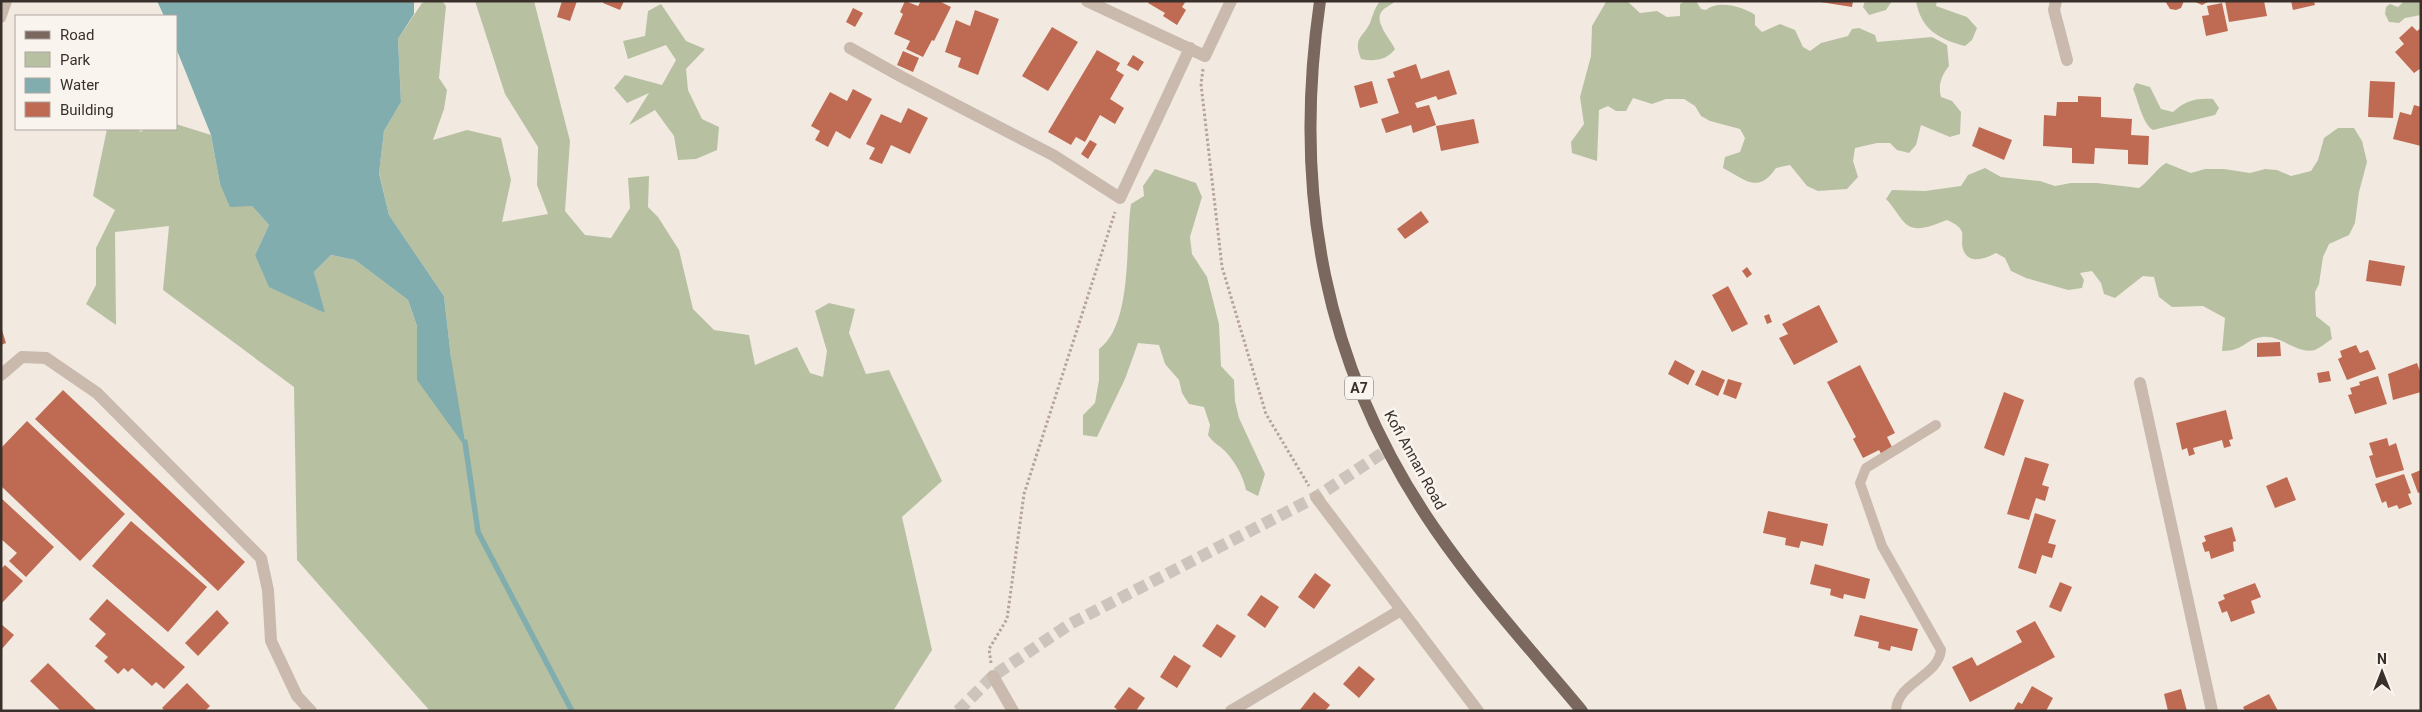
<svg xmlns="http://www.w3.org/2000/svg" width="2422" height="712" viewBox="0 0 2422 712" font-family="Roboto,sans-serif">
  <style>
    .green { fill: #b7c1a2 }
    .water { fill: #82adae }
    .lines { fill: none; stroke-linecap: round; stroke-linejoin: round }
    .stream { stroke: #82adae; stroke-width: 5.5 }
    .building { fill: #bf6b53 }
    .street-tunnel { stroke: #cdc5bd; stroke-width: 12; stroke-dasharray: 12 6; stroke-linecap: butt }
    .path { stroke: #b6a498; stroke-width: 3; stroke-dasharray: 2.5 2.5; stroke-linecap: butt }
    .lane { stroke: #cabaad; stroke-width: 10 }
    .street { stroke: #cabaad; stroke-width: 12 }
    .primary { stroke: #7a675e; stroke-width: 12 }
    .labels { text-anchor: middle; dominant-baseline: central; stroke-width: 5; stroke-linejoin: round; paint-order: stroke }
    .shield { fill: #faf4ee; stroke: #736b66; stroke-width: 1 }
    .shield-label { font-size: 14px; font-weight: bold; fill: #39302c }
    .street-label { font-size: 15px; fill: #39302c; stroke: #faf4ee }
  </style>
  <rect width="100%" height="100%" fill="#f2eae1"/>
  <g class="green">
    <path d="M430,1H442L446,6L439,78L447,90L444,109L433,140L467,130L501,138L511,180L502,222L548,214L537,185L538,147L505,94L475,1H534L570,141L565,211L585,235L611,238L630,208L628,178L649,176L648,207L658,217L679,250L693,309L714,330L749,335L755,365L797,347L810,373L823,377L827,351L815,311L829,303L855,309L849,333L866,374L889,370L942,481L902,517L932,650L893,711H430L297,560L294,387L163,290L169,226L115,232L116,325L86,304L96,285V248L115,210L93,196L107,129H139L140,132L146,129H176V124L211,135L220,184L252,206L269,225L255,255L324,313L314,272L331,255L355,260L408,300L417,326V380L451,358L444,296L389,215L379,172L384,131L401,102L398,39L422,3Z"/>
    <path d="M1380,1H1395C1392,5 1385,7 1382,11C1373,21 1391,40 1395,49C1387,60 1374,62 1361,59C1353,37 1362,39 1370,23C1373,15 1374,9 1380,1Z"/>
    <path d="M1614,1H1627L1640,13L1657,11L1667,17L1680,16V4L1685,1H1696L1701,9L1706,10C1718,0 1742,6 1755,15V25L1762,32L1780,24L1795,30L1803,47L1810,51L1821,43L1848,36L1852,29L1859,28L1875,35L1877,42L1932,37L1947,45L1949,66C1941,76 1938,85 1941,97L1952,101L1961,112L1960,134L1950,137L1921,125L1916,145L1909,153L1897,150L1890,143H1877L1855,148L1853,161L1858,177L1847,189L1818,191L1807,186L1790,165L1776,168C1758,195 1744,179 1723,168L1725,157L1740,152L1745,138L1740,129L1710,121L1701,116L1695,106L1684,99H1666L1652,104L1633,98L1626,111H1616L1608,106L1599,110L1597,161L1572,153L1571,142L1584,124L1580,97L1591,56L1592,26L1606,2Z"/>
    <path d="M1865,1H1892L1886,10L1869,15L1863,7Z"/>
    <path d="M1916,1H1937L1936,6L1967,17L1977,28L1972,40L1965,46C1938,39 1921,29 1916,1Z"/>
    <path d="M2404,1H2421V15L2405,18L2399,23L2389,22L2385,14L2386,7L2390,4L2398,7Z"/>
    <path d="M661,4L686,41L705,49L686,69L688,90L702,119L719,127L717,150L696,159L678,160L674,136L655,110L629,125L649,93L627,103L614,88L625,75L662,85L676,60L666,45L628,59L623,41L645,36L648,11Z"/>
    <path d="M2136,83L2150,87L2161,109L2173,112C2186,100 2197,98 2213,99L2219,108L2215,115L2153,130C2143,125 2138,100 2133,89Z"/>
    <path d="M2338,128H2354L2362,141L2367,162L2359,192L2355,223L2349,235L2329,244L2323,257L2319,284L2315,292L2316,316L2330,327L2332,339C2327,342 2320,348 2315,350C2297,355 2282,335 2262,337C2245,339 2245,351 2222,351L2225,318L2203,306L2172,307L2159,297L2154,277L2143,276L2115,298L2104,294L2101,283L2092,271L2080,273L2084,280L2082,288L2068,290L2026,278L2011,271L2005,258L1996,253C1985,259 1968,265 1963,249C1961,244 1963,237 1962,232C1959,225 1953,223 1947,220C1933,225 1914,235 1903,221C1897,214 1893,206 1886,199L1892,190L1925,191L1961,186L1968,175L1985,168L2001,177L2040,181L2055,186L2071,183H2097L2139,188C2150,180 2155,170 2166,163L2191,173L2205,169H2224L2250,173L2265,169L2277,170L2291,176L2311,171L2318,160L2324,138Z"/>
    <path d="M1155,169L1196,183L1202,197L1190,237L1192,254L1207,277L1219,324L1221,366L1234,380L1235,401L1239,418L1265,474L1258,496L1246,490C1243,476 1236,463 1225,451C1219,445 1213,443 1208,435L1210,425L1204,407L1189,404L1182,393L1179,380L1165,364L1159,345L1138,343L1125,379L1097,437L1083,435V415L1095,403L1099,380V349C1133,324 1125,243 1131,204L1144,196L1143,186Z"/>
  </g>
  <path class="water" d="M157,1H414V14L398,39L401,102L384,131L379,173L389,215L444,296L451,358L466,448L417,380V326L408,300L355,260L331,255L314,272L325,313L269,287L255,255L269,225L252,206L230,207L220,184L211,135L176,48V16H164Z"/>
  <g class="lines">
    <path class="stream" d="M465,442L478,532L572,711"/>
  </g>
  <g class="building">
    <path d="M562,1H577L570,21L557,17Z"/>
    <path d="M604,1H624L620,10L603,3Z"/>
    <path d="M905,1L918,6L921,1H939L951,7L934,41L932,40L923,57L906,49L910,41L894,34L903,14L900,12Z"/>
    <path d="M1149,1H1186L1182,7L1186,10L1177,25L1163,16L1165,13L1148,3Z"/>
    <path d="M1814,1H1853L1852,7Z"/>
    <path d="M2165,1H2184L2181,8L2176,10L2170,9Z"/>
    <path d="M2193,1H2210L2202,5Z"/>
    <path d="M2225,1H2264L2267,16L2229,22Z"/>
    <path d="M2291,1H2314L2315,5L2293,10Z"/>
    <path d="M2222,3L2228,31L2206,36L2202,16L2209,15L2207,6Z"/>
    <path d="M853,8L863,13L855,27L846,22Z"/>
    <path d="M975,10L999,19L978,75L958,67L961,58L945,52L956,20L970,26Z"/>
    <path d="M2412,26L2417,31L2421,28V68L2414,73L2395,52L2404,44L2399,38Z"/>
    <path d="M1052,27L1078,42L1048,91L1022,76Z"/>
    <path d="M1097,50L1120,63L1116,70L1124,75L1110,99L1124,108L1115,124L1100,115L1085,142L1076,137L1071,145L1048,132Z"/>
    <path d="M903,51L919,58L913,72L897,65Z"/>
    <path d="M1133,55L1144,62L1138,71L1127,65Z"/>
    <path d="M1416,64L1421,79L1449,70L1457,94L1438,100L1436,96L1415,103L1417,108L1429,105L1436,125L1413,133L1411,125L1386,133L1381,119L1399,113L1387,79L1395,77L1393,72Z"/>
    <path d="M1372,81L1378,103L1360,108L1354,86Z"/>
    <path d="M2370,81L2395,82L2393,118L2368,117Z"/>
    <path d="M853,89L872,99L850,139L836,131L828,147L815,140L820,131L811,126L830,92L847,101Z"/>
    <path d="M2078,96L2101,97V117L2132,119L2131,135L2149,136L2148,165L2128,164V150L2095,148L2094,164L2072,163V148L2043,146L2044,115L2056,116L2057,102H2078Z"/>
    <path d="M2414,105L2421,107V146L2393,139L2400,112L2411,115Z"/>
    <path d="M908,108L928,118L910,154L891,145L882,164L869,159L875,148L866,144L881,114L901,123Z"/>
    <path d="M1474,119L1479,143L1441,151L1436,126Z"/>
    <path d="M1979,127L2012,140L2004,160L1972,146Z"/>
    <path d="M1090,140L1097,144L1088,159L1081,154Z"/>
    <path d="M1421,211L1429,222L1405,239L1397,229Z"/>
    <path d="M2369,260L2405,266L2401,286L2366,281Z"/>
    <path d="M1747,267L1752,274L1747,278L1742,271Z"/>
    <path d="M1728,286L1748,324L1732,332L1712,295Z"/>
    <path d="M1819,305L1838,342L1794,365L1779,338L1788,334L1782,324Z"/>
    <path d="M1769,314L1772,322L1767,324L1764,316Z"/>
    <path d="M1,327L6,343L1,345Z"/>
    <path d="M2280,342L2281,356L2257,357V343Z"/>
    <path d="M2356,345L2360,353L2368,350L2376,369L2347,380L2338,359L2342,357L2340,351Z"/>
    <path d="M1675,360L1695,371L1688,385L1668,374Z"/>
    <path d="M2417,363L2421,374V392L2393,400L2388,374Z"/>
    <path d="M1860,365L1895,433L1887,437L1894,451L1883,457L1879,450L1863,458L1853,439L1856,437L1827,382Z"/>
    <path d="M1702,370L1725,380L1718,396L1695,385Z"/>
    <path d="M2329,371L2331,381L2319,383L2317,373Z"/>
    <path d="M2378,376L2387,404L2355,414L2348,395L2352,394L2350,388L2360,385L2359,382Z"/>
    <path d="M1728,379L1742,383L1736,399L1723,394Z"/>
    <path d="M63,390L245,562L218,591L35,419Z"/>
    <path d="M2004,392L2024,400L2004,456L1984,448Z"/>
    <path d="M2226,410L2233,439L2229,440L2231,446L2224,448L2222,440L2193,448L2195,454L2189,456L2187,448L2182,450L2176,423Z"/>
    <path d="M27,421L125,514L80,561L1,486V448Z"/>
    <path d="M2387,438L2389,446L2396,443L2404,470L2376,478L2369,456L2373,455L2369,443Z"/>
    <path d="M2025,457L2049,464L2042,485L2049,487L2045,501L2036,498L2029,520L2007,514Z"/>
    <path d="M2421,470V492L2418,493L2411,474Z"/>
    <path d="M2404,474L2411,493L2408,494L2412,504L2399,509L2397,505L2388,508L2386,501L2382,503L2375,484Z"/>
    <path d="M2287,477L2296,500L2275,508L2266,486Z"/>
    <path d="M1,498L54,547L26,577L9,561L17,553L1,539Z"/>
    <path d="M1768,511L1828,524L1823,546L1801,541L1799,548L1785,545L1786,538L1763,533Z"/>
    <path d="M2035,513L2056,520L2048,543L2056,545L2052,558L2042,555L2036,574L2018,568Z"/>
    <path d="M131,521L207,587L168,632L92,566Z"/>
    <path d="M2232,527L2236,541L2233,542L2234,551L2211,559L2209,551L2205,552L2202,543L2206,541L2204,536Z"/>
    <path d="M1815,564L1870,579L1865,599L1844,594L1843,599L1830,595L1831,589L1810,584Z"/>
    <path d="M5,565L23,581L1,604V569Z"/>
    <path d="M1315,573L1331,585L1314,609L1298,597Z"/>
    <path d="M2060,582L2072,587L2061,612L2049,607Z"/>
    <path d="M2255,583L2261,597L2251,601L2255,613L2231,622L2227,611L2222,613L2218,602L2225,599L2223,595Z"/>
    <path d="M1261,595L1279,607L1265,628L1247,615Z"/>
    <path d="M107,599L185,667L164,689L156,682L152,686L132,668L128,672L124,668L118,674L104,661L108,657L95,646L106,634L89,619Z"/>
    <path d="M217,610L229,623L198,656L185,643Z"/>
    <path d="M1860,615L1918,629L1912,651L1891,646L1890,651L1878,648L1879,642L1854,636Z"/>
    <path d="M2035,621L2055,657L1970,702L1952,667L1972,657L1977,666L2022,642L2016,631Z"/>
    <path d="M1,624L14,635L1,650Z"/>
    <path d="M1217,624L1236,636L1221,658L1202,646Z"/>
    <path d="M1174,655L1191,666L1177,688L1160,677Z"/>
    <path d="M48,663L97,711H61L30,681Z"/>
    <path d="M1359,666L1375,679L1359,698L1343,684Z"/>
    <path d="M187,683L210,706L205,711H165L162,708Z"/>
    <path d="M2032,686L2053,698L2046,711H2013L2018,702L2022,704Z"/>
    <path d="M1129,687L1145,698L1136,711H1119L1114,707Z"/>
    <path d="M2181,689L2187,711H2168L2164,694Z"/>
    <path d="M1314,692L1330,705L1325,711H1299Z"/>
    <path d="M2269,694L2278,711H2245L2243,707Z"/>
  </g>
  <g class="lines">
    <path class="street-tunnel" d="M958,711L993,676L1070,624L1316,497L1387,450"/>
    <g class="path">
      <path d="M1203,69L1201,84L1222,267L1266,414L1309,486"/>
      <path d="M991,663L989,649L1007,619L1024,494L1115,212"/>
    </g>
    <g class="lane">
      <path d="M1,18L7,1"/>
      <path d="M1896,711C1897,682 1938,677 1941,650L1882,546L1860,483L1866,468L1936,425"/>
    </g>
    <g class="street">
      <path d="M1087,1L1205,56L1231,1"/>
      <path d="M2056,1L2054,10L2067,60"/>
      <path d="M850,48L902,77L1053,155L1120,198L1190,48"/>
      <path d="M1,375L22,357L46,358L97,393L261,558L268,590L271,641L297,696L311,711"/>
      <path d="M2140,383L2212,711"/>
      <path d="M1316,497L1478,711"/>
      <path d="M993,676L1013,711"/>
      <path d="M1231,711L1401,610"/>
    </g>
    <path class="primary" d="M1320,1C1292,193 1324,368 1435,529C1479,593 1532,651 1582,711"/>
  </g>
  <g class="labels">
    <rect class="shield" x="1345" y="376.5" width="28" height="23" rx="4"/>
    <g class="shield-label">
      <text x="1359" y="388">A7</text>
    </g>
    <g class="street-label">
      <text transform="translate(1415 460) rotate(61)">Kofi Annan Road</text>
    </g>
  </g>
  <rect width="2422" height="712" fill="none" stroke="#39302c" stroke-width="5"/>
  <rect x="15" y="15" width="162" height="115" fill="#faf4ee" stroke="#ada6a0"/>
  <rect x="25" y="31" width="25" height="8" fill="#7a675e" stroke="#ada6a0"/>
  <text x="60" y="40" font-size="15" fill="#39302c">Road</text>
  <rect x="25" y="52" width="25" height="15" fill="#b7c1a2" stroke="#ada6a0"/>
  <text x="60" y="65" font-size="15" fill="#39302c">Park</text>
  <rect x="25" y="78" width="25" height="15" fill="#82adae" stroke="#ada6a0"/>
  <text x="60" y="90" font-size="15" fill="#39302c">Water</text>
  <rect x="25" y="102" width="25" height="15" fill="#bf6b53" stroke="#ada6a0"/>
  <text x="60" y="115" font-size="15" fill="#39302c">Building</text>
  <g transform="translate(2382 672)" stroke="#faf4ee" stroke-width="4" paint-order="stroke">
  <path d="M0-4L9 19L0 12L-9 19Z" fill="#39302c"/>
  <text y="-8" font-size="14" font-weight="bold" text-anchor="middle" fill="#39302c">N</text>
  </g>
</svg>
